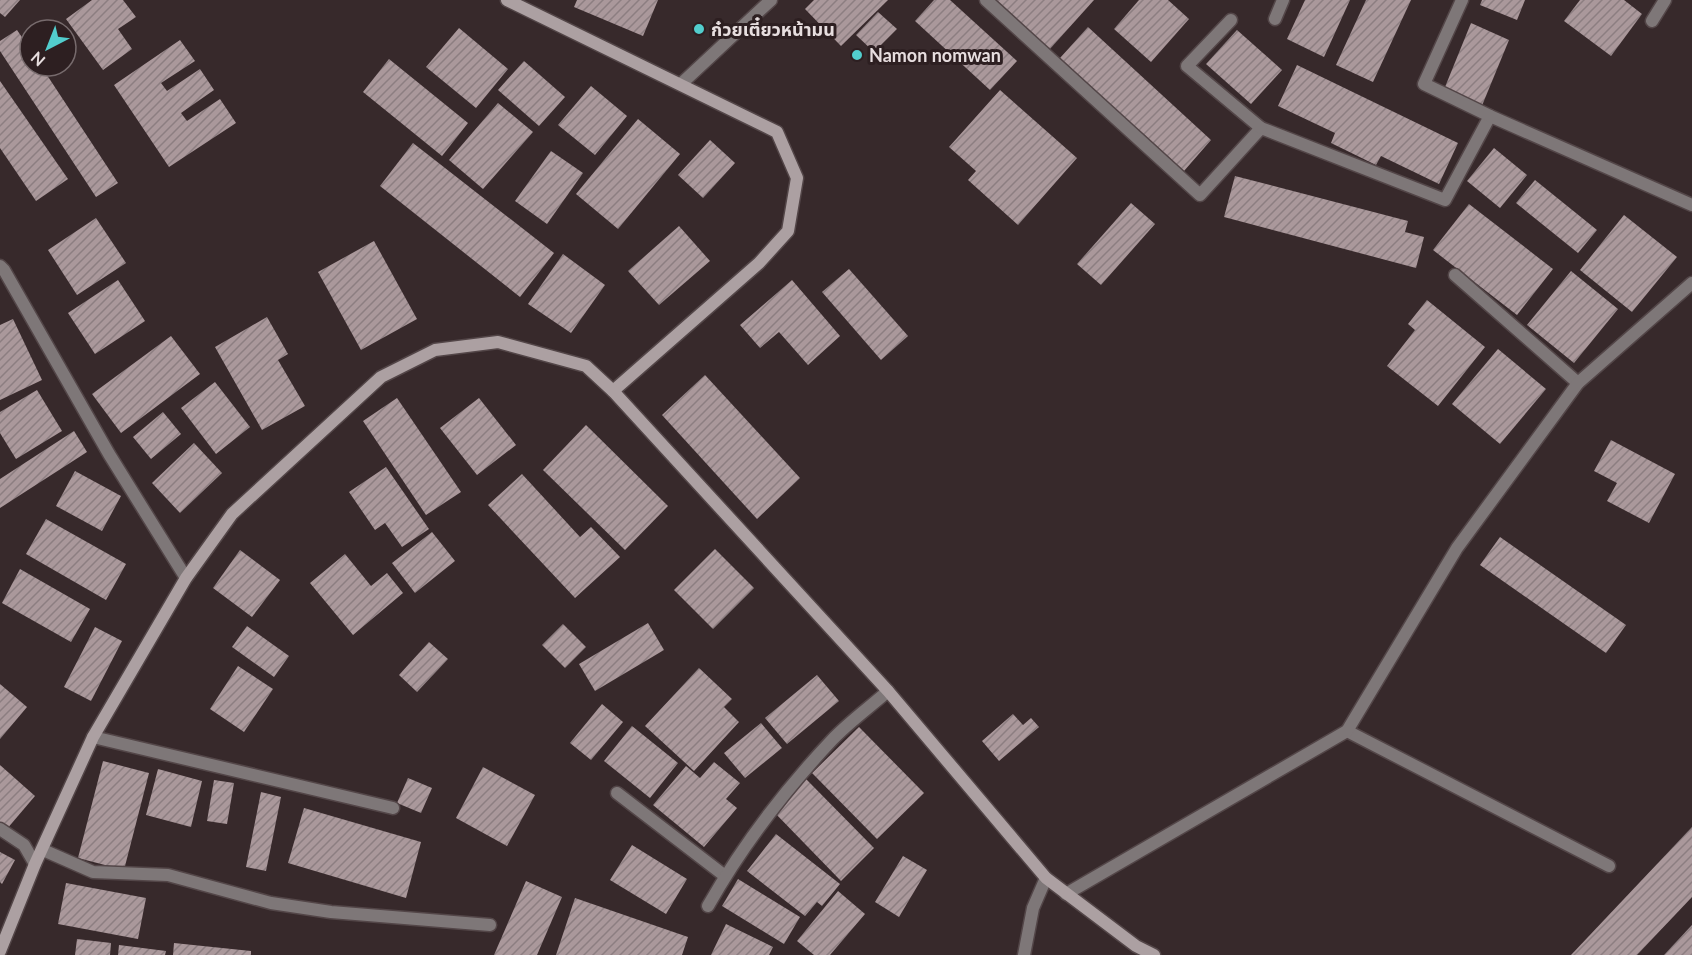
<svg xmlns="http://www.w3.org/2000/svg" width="1692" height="955" viewBox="0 0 1692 955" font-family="Lato,'Noto Sans Thai',sans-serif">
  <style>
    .building { fill: url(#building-hatch) }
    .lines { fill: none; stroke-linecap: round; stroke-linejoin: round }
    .lane-casing { stroke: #534648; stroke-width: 15 }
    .street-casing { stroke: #534648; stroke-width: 15 }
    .secondary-casing { stroke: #534648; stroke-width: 15 }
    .lane { stroke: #7e7778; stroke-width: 12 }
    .street { stroke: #7e7778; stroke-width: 12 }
    .secondary { stroke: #aca0a2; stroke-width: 12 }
    .poi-dot { fill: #52cdcd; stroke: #2d1f21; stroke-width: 2 }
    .labels { text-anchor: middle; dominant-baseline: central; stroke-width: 6; stroke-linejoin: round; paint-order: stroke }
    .poi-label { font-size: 18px; font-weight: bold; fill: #e7dedf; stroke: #2d1f21; text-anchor: start }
  </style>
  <defs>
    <pattern id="building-hatch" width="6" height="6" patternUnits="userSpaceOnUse" patternTransform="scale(1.5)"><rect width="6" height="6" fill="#aa989b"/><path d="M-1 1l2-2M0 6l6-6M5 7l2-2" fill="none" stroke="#8c7e81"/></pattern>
  </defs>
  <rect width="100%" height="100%" fill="#37292b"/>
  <g class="building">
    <path d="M0,0H20L5,17L0,13Z"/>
    <path d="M92,0H123L136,17L118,29L132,49L103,70L66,19Z"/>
    <path d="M577,0H658L643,36L574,7Z"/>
    <path d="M814,0H888L841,46L805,9Z"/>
    <path d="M934,0H950L1017,61L990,90L915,21Z"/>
    <path d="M994,0H1094L1049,50Z"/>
    <path d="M1139,0H1168L1189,19L1151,62L1114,29Z"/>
    <path d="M1305,0H1350L1324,57L1287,39Z"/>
    <path d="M1366,0H1411L1373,82L1336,65Z"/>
    <path d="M1482,0H1525L1517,20L1480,5Z"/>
    <path d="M1580,0H1624L1642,14L1611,56L1564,21Z"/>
    <path d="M878,12L897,29L874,52L856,35Z"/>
    <path d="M1471,23L1509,40L1481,108L1443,92Z"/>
    <path d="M1088,27L1211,140L1184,171L1138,129L1134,134L1098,101L1102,97L1060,58Z"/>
    <path d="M459,28L508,69L476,108L426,67Z"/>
    <path d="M17,30L30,49V66H41L118,183L96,197L0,51V41Z"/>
    <path d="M1237,30L1282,70L1251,104L1206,64Z"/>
    <path d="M180,40L195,61L161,83L167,91L200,69L214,90L181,113L187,121L220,99L236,123L169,167L114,85Z"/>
    <path d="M389,59L468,123L442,156L363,92Z"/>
    <path d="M524,61L565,97L539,126L498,90Z"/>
    <path d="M1297,65L1458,143L1439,184L1381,156L1376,165L1331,143L1335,133L1278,106Z"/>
    <path d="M0,81L68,179L36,201L0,148Z"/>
    <path d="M591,86L627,116L595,155L558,125Z"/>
    <path d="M1000,90L1077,158L1018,225L968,180L976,171L949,147Z"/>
    <path d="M498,103L533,132L483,189L449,160Z"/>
    <path d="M638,119L680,154L618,229L576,194Z"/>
    <path d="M710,140L735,163L703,198L678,175Z"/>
    <path d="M413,143L554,253L520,297L380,186Z"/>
    <path d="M1494,148L1527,175L1500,208L1467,181Z"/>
    <path d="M551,151L583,173L547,224L515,201Z"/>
    <path d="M1235,176L1408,221L1405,232L1424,237L1416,268L1224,217Z"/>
    <path d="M1535,180L1597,230L1578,253L1516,203Z"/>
    <path d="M1131,203L1155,224L1101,285L1077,264Z"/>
    <path d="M1469,204L1553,269L1517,315L1433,250Z"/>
    <path d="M1624,215L1677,257L1632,312L1580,270Z"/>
    <path d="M96,218L126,263L77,295L48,250Z"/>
    <path d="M679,226L710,261L659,305L628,271Z"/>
    <path d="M374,241L417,319L361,350L318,272Z"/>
    <path d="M563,254L605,285L571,333L528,304Z"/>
    <path d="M849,269L908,336L881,360L822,292Z"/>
    <path d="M1571,271L1618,309L1574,363L1527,325Z"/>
    <path d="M118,280L145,321L95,354L68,313Z"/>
    <path d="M792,280L840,336L808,365L779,332L760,348L740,325Z"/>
    <path d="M1427,300L1485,347L1438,406L1387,366L1415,330L1408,324Z"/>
    <path d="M267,317L288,354L278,360L305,406L262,430L215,347Z"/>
    <path d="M13,319L42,380L0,400V325Z"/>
    <path d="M171,336L200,374L121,433L92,394Z"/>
    <path d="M1498,349L1546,389L1500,444L1452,404Z"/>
    <path d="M705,375L800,478L757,519L662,415Z"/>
    <path d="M215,382L250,427L216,454L181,408Z"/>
    <path d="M37,390L62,431L16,459L0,433V412Z"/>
    <path d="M397,398L461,492L426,515L363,421Z"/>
    <path d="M479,398L516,445L477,475L440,428Z"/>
    <path d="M163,412L181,434L151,459L133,437Z"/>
    <path d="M586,425L668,506L625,550L543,470Z"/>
    <path d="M74,431L87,452L0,508V479Z"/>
    <path d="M1611,440L1675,474L1649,523L1607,501L1617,483L1594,471Z"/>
    <path d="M194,443L222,473L180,513L152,483Z"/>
    <path d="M386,467L429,529L402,547L385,523L375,530L349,492Z"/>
    <path d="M75,471L121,496L102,531L56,506Z"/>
    <path d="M522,474L580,537L591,527L620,557L575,598L488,505Z"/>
    <path d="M46,519L126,564L106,600L26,554Z"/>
    <path d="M432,532L455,561L415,593L392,563Z"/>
    <path d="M1500,537L1626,625L1606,653L1480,565Z"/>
    <path d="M715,549L754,588L713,629L674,590Z"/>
    <path d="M240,550L280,580L252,617L213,588Z"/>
    <path d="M345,554L371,586L387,573L403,593L353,635L310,583Z"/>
    <path d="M20,569L90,609L71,642L2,603Z"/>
    <path d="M648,623L664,650L595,691L579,664Z"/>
    <path d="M563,624L586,647L565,668L542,645Z"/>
    <path d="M247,626L289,656L274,677L232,647Z"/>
    <path d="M95,627L122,641L91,701L64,687Z"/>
    <path d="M429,642L448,659L417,692L399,675Z"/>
    <path d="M238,666L273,689L244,732L210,709Z"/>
    <path d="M699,668L732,699L724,707L739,722L694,771L645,726Z"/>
    <path d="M817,675L839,701L787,744L765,718Z"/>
    <path d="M0,684L27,707L0,739Z"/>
    <path d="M602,704L623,722L591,760L570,743Z"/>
    <path d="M1013,714L1023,725L1031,718L1039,727L999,761L982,741Z"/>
    <path d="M761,723L782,748L745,778L724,753Z"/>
    <path d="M632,726L678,763L650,798L604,761Z"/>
    <path d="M859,727L924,793L877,839L812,773Z"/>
    <path d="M103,761L149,773L124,870L78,858Z"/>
    <path d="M714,762L740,783L726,799L737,808L704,847L653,805L686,766L700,778Z"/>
    <path d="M0,765L35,796L6,830L0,825Z"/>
    <path d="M483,767L535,795L507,846L456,818Z"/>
    <path d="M158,769L202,781L191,827L146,815Z"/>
    <path d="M408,778L432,788L421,813L397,803Z"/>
    <path d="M806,779L874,848L841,881L773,811Z"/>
    <path d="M214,780L234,783L227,824L207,821Z"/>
    <path d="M261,792L281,797L266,871L246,867Z"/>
    <path d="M304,808L421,842L406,898L288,863Z"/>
    <path d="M1692,827V897L1637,955H1571Z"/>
    <path d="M776,834L840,884L822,906L817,902L805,916L747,871Z"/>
    <path d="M632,845L687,879L666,914L610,880Z"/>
    <path d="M0,852L15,860L2,884L0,882Z"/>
    <path d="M903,856L927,870L899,917L875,902Z"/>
    <path d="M738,879L800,917L784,944L722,906Z"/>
    <path d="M526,881L562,897L537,955H494Z"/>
    <path d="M66,883L146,898L138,939L58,924Z"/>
    <path d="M838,891L865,914L830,955H814L797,941Z"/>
    <path d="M575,898L688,937L682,955H556Z"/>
    <path d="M726,924L773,947L769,955H711Z"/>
    <path d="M1692,925V955H1664Z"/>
    <path d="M77,939L111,943L110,955H75Z"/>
    <path d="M174,943L251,951V955H173Z"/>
    <path d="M119,945L166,951L165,955H118Z"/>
  </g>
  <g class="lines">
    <defs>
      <g id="lane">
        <path d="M0,829L24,845L35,864"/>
        <path d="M43,850L93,872L168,875L271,903L331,912L490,925"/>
      </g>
      <g id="street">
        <path d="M986,0L1200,195L1261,128L1445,200L1490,116"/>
        <path d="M1462,0L1424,84L1490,116L1692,205"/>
        <path d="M1275,19L1283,0"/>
        <path d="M1231,20L1187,66L1261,128"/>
        <path d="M1652,21L1665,0"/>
        <path d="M681,84L771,0"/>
        <path d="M0,266L4,270L109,454L186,578"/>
        <path d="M1455,275L1578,383"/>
        <path d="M1347,731L1609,866"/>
        <path d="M93,737L393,808"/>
        <path d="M617,793L725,876"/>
        <path d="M1066,894L1347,731L1457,548L1578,383L1692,283"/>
        <path d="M708,906C742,846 784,791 832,740C849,722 870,707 888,691"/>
        <path d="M1024,955L1033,908L1046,878"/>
      </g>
      <g id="secondary">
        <path d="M507,0L777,132L797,178L788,231L759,263L613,391"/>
        <path d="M0,951L35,864L93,737L186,578L232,514L381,377L435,350L498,342L586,366L613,391L888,691L1046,878L1136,946L1154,955"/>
      </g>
    </defs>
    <use href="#lane" class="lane-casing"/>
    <use href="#street" class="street-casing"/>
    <use href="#secondary" class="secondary-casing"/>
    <use href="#lane" class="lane"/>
    <use href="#street" class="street"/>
    <use href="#secondary" class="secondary"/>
  </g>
  <g class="poi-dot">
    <circle cx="699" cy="29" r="6"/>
    <circle cx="857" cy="55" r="6"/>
  </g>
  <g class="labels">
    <g class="poi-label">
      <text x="711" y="29">ก๋วยเตี๋ยวหน้ามน</text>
      <text x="869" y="55">Namon nomwan</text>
    </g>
  </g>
  <g transform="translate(48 48) rotate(222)"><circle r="28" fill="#2d1f21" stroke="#776b6d" stroke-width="1.5"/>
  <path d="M0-4.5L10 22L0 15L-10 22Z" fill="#52cdcd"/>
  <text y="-9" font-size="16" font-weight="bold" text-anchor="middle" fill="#e7dedf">N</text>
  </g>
</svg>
